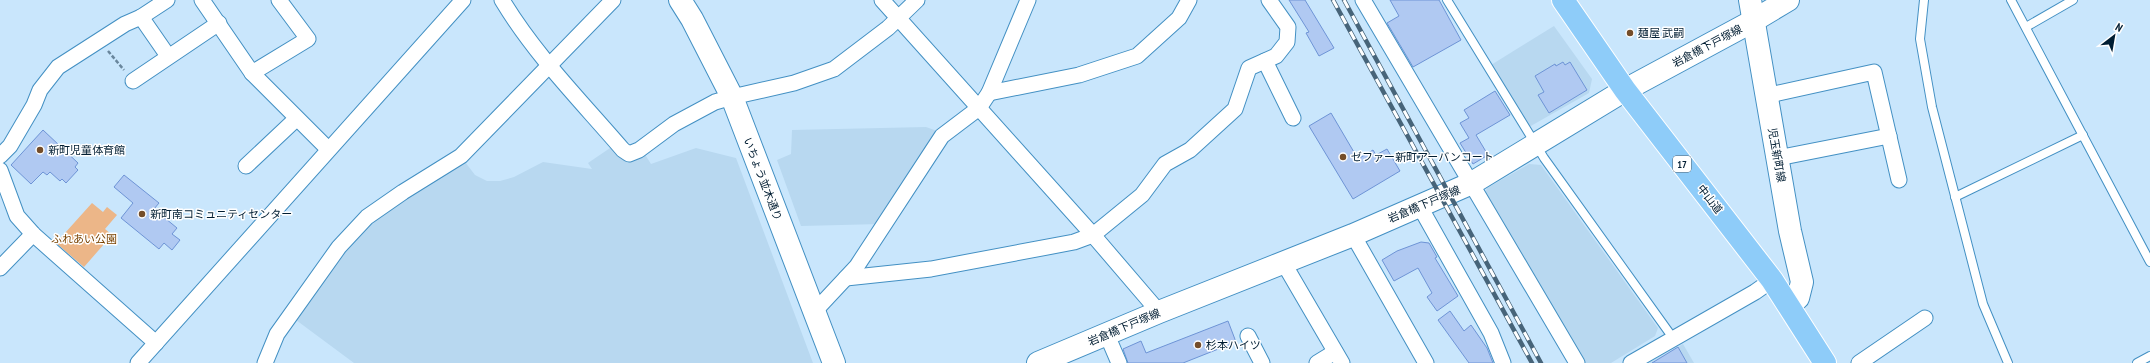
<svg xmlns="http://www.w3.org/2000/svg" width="2150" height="363" viewBox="0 0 2150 363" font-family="'PT Sans Narrow','Noto Sans JP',sans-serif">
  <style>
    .built { fill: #b8d8f0 }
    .green { fill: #ecb688 }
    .building { fill: #b0c9f2; stroke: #6e94d6 }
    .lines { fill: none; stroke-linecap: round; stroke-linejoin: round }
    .lane-casing { stroke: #4390c3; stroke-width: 10 }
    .street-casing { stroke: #4390c3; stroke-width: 17 }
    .secondary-casing { stroke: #4390c3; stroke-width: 24 }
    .highway-casing { stroke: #fff; stroke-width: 24 }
    .path { stroke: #69869c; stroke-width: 2.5; stroke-dasharray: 4 2; stroke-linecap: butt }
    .lane { stroke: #fff; stroke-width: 8 }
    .street { stroke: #fff; stroke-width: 15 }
    .secondary { stroke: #fff; stroke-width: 22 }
    .highway { stroke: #8eccf9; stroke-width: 22 }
    .rail-casing { stroke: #476479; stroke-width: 4.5 }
    .rail { stroke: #fff; stroke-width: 3; stroke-dasharray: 9; stroke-linecap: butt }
    .poi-dot { fill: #744d2a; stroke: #fff; stroke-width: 1.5 }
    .labels { text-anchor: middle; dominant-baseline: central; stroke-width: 3; stroke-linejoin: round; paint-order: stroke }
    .shield { fill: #fff; stroke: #4c6170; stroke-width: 1 }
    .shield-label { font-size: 10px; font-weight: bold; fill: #001d32 }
    .poi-label { font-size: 11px; fill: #001d32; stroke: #fff; text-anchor: start }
    .street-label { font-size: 11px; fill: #001d32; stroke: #fff }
    .park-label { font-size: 11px; fill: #794200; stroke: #fff }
  </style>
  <rect width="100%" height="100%" fill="#c9e6fc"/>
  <g class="built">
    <path d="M1554,26L1592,79L1589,93L1529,127L1491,65Z"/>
    <path d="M926,127L940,132L881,224L801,226L777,160L791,154L792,130Z"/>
    <path d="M613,146L628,163L644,153L651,164L696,148L736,158L813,363H354L296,320L346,251L372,221L462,158L475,175L487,181H500L514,177L543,162L592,169L588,163Z"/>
    <path d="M1529,164L1541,165L1658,328L1655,336L1611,363H1582L1484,195L1487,188Z"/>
    <path d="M1683,344L1694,363H1649Z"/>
  </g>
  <path class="green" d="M92,203L103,212L107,207L117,215L105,229L112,235L84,267L56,243Z"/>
  <g class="building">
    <path d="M1289,0H1305L1334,48L1319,56L1306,33L1309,32Z"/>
    <path d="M1390,0H1439L1461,40L1413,67L1387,23L1399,16Z"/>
    <path d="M1563,62L1565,65L1570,62L1587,90L1549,113L1538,95L1544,92L1535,76L1555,64L1556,66Z"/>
    <path d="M1495,91L1510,115L1476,135L1488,155L1473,164L1460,143L1469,138L1460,123L1469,118L1464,110Z"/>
    <path d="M1331,113L1358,159L1373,150L1376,155L1387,149L1400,171L1353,199L1309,126Z"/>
    <path d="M43,130L78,163L75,167L78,170L66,183L62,179L60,181L50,172L47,175L43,172L31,184L11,165Z"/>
    <path d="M124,175L159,203L154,209L177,228L172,234L180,240L172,250L164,243L159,249L121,218L133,203L114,187Z"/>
    <path d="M1421,242L1429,243L1437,257L1435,258L1458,296L1437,311L1427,297L1432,293L1418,268L1394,281L1382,260L1397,251Z"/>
    <path d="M1450,311L1464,331L1471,325L1487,348L1493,363H1469L1438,320Z"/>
    <path d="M1228,321L1236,342L1183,363H1128L1123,349L1141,341L1146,353Z"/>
    <path d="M1678,347L1687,363H1652Z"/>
  </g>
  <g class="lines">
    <defs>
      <g id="lane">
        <path d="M1447,0L1544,158L1673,338"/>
        <path d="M1924,0L1920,39L1932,107L1983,304L2008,363"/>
        <path d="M2011,0L2150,262"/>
        <path d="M2026,27L2073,0"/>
        <path d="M1955,197L2083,135"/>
        <path d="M2137,363L2150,356"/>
      </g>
      <g id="street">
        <path d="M202,0L252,73L328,149"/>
        <path d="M502,0C535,55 581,101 623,150L629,154L639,150L674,124L715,102L732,97L794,83L834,69L888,28L917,0"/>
        <path d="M882,0L1093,235L1159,312"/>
        <path d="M1363,0L1577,363"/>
        <path d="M141,17L168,56"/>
        <path d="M1265,61L1293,118"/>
        <path d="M252,73L308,39L279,0"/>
        <path d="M133,81L219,23"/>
        <path d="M989,93L1079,75L1137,56L1179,18L1189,0"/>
        <path d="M1765,96L1874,72L1899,180"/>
        <path d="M0,156L10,146L34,105L40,90L58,67L125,24L141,17L167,0"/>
        <path d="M1778,158L1889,136"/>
        <path d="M246,166L296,119"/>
        <path d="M0,170L17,216L33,234L156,343"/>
        <path d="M1419,205L1491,333L1503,363"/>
        <path d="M1353,235L1426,363"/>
        <path d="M1283,262L1342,363"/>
        <path d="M0,268L33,234"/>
        <path d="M846,278L931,269L1074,242L1093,235L1142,195L1165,164L1190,150L1235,109L1249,68L1276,56L1287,42L1288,27L1269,0"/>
        <path d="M814,312L857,266L942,136L979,108L989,93L1028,0"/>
        <path d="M1107,335L1119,363"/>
        <path d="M1248,336L1262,363"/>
        <path d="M138,363L463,0"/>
        <path d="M265,363L277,334L339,247L367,217L403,192L461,156L613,0"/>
        <path d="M1317,363L1335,352"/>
        <path d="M1631,363L1755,292L1772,280"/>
        <path d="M1859,363L1925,318"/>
      </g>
      <g id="secondary">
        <path d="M680,0L692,19L732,97L834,363"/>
        <path d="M1750,0L1790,231L1802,282L1798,298L1789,304"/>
        <path d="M1038,363L1159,312L1353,235L1472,183L1625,90L1753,21L1788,0"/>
      </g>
      <path id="highway" d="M1563,0L1625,90L1772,280L1825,363"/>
    </defs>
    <use href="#lane" class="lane-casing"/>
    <use href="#street" class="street-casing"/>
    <use href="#secondary" class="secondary-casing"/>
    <use href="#highway" class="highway-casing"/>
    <path class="path" d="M108,51L124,70"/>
    <use href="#lane" class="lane"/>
    <use href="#street" class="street"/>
    <use href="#secondary" class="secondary"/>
    <use href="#highway" class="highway"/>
    <defs>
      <g id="rail">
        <path d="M1333,0L1532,363"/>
        <path d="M1344,0L1541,363"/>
      </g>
    </defs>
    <use href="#rail" class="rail-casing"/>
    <use href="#rail" class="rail"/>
  </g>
  <g class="poi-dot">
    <circle cx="1630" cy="33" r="4"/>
    <circle cx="40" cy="150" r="4"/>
    <circle cx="1343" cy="157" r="4"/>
    <circle cx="142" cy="214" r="4"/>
    <circle cx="1198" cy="345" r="4"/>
  </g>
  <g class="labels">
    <rect class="shield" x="1673" y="156" width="18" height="16" rx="3"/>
    <g class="shield-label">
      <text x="1682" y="164">17</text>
    </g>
    <g class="poi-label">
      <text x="1638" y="33">麺屋 武嗣</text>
      <text x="48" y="150">新町児童体育館</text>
      <text x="1351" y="157">ゼファー新町アーバンコート</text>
      <text x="150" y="214">新町南コミュニティセンター</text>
      <text x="1206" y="345">杉本ハイツ</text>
    </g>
    <g class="street-label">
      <text transform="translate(1707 46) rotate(-28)">岩倉橋下戸塚線</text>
      <text transform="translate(1777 155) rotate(80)">児玉新町線</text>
      <text transform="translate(763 179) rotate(69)">いちょう並木通り</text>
      <text transform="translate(1710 199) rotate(52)">中山道</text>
      <text transform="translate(1424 204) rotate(-23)">岩倉橋下戸塚線</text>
      <text transform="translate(1124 327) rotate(-23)">岩倉橋下戸塚線</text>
    </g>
    <g class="park-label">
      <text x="84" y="239">ふれあい公園</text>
    </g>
  </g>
  <g transform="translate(2114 36) rotate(31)" stroke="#ffffff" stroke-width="3" paint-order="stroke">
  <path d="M0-3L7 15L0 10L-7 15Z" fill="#001d32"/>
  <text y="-6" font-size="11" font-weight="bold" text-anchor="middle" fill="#001d32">N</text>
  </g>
</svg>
